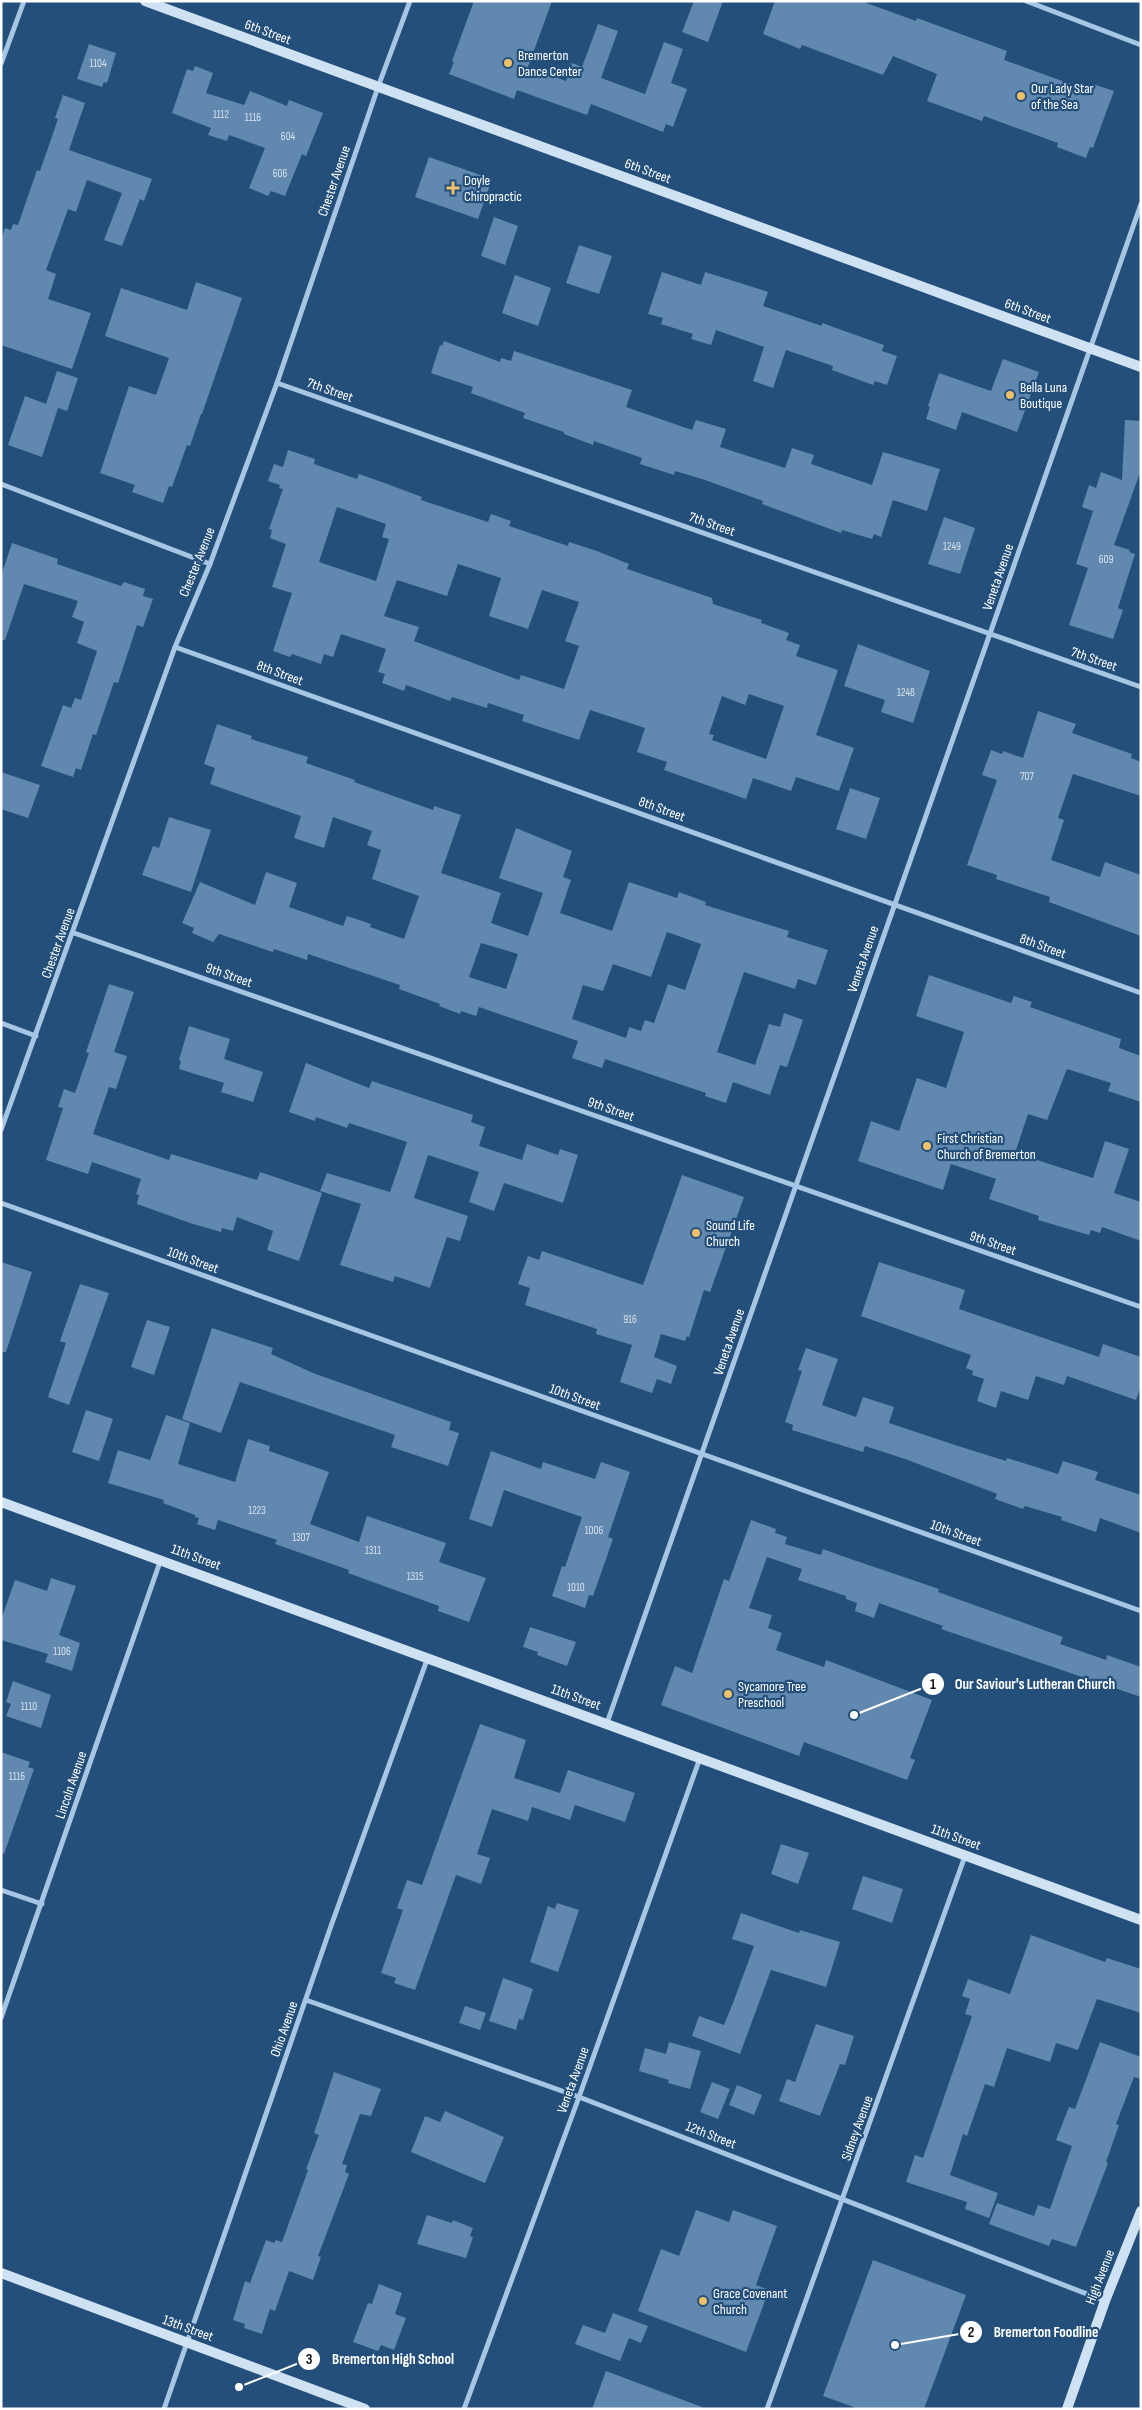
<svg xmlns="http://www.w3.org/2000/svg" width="1142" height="2410" viewBox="0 0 1142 2410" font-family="'Sofia Sans Condensed',sans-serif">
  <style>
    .building { fill: #6188ae; fill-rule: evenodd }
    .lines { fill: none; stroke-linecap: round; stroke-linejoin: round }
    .street { stroke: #a6c6e4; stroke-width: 5 }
    .secondary { stroke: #cfe2f4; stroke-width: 10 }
    .poi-dot { fill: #efc06a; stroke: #234f7a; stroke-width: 2 }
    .labels { text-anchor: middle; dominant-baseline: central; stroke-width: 4.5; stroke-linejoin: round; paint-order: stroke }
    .number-label { font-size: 11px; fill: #d8e1eb }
    .street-label { font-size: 14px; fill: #fff; stroke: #234f7a }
    .poi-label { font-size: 14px; fill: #fff; stroke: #234f7a; text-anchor: start }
    .leader { fill: none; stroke: #fff; stroke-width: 2 }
    .callout-dot { fill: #fff; stroke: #234f7a; stroke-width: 2 }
    .mark-label { font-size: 15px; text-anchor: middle; font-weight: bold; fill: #111 }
    .callout-label { font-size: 15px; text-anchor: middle; font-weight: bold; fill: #fff; stroke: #234f7a; stroke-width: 4.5; stroke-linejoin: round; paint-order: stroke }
  </style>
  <rect width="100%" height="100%" fill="#234f7a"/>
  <g class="building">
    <path d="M474,1H552L528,67L566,81L572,63L582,67L598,24L618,31L601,78L645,94L664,42L683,49L671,83L687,89L673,127L666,124L663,132L591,104L587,115L517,90L514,99L449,74L454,62L452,61Z"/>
    <path d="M694,1H723L708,42L682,32Z"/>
    <path d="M775,1H861L916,21L917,18L1007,51L1004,60L1090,91L1093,84L1114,91L1093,148L1090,147L1086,158L1057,147L1058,143L984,116L982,121L927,101L937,74L893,56L883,75L802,45L800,49L763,34Z"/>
    <path d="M89,44L116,53L107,83L104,82L102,87L77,79Z"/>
    <path d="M195,66L213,73L206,93L244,105L250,91L287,106L289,100L323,113L306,156L302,154L285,196L271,191L268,196L249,188L265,148L229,135L227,141L208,135L211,128L172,113L187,69L193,71Z"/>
    <path d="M63,95L85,103L69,150L152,179L144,201L140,199L122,246L104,240L122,193L87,180L76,212L68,209L46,270L56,274L48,299L91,313L72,369L1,345V239L5,228L11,230L13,224L18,225L37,170L40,171L58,119L55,118Z"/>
    <path d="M429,157L492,179L478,219L415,197Z"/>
    <path d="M494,217L518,226L505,265L481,256Z"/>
    <path d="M579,245L612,256L599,294L566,283Z"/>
    <path d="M662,272L701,285L705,272L759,289L768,292L763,306L822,326V323L884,345L882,351L897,356L887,385L875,381L873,385L832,370L833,366L786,350L773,388L753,381L764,347L716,330L711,345L691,339L693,334L661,324L663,318L648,314Z"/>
    <path d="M515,275L551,288L538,326L502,313Z"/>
    <path d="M196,282L242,298L202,414H201L190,446L187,445L172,487L169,486L163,503L132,492L135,485L100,473L129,386L156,395L169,358L105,336L121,288L187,310Z"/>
    <path d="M444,341L500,362L501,358L511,361L514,351L632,390L626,407L692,430L696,420L726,429L720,447L785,468L792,448L814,455L811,464L872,485L883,452L940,469L927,511L893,500L881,537L874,534L872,539L842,530L841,533L762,504L763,501L705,480L675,471L674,475L640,464L642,458L594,441L593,445L564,434V432L523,418L525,413L471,393L473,387L431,373L440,345L442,346Z"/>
    <path d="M1003,359L1039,372L1017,432L962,412L956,430L926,419L930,407L928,406L939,373L991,391Z"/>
    <path d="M57,371L78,378L67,411L58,408L42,457L8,445L25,396L46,404Z"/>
    <path d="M1125,420L1141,421V470L1114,545L1130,550L1129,552L1135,554L1118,608L1123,610L1113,639L1069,625L1088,568L1076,564L1093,511L1082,507L1089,485L1096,488L1101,472L1122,480Z"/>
    <path d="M288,450L315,459L314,464L357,479L359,474L390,485L422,497L421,500L488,522L491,514L511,521L509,526L568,546L569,542L597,551L629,564L627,569L712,598L713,604L762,620L761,623L789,633L786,640L800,645L796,656L838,670L816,735L854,748L839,791L796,777L791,791L753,778L746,799L664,770L667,762L637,752L645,728L590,710L579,740L522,721L524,715L488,703L487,708L452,697L450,701L406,685L404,691L382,683L385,674L378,672L386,649L341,634L333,657L324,654L321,664L292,654L290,657L273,651L292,593L272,587L286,544L270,538L272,530L269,529L283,489L279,488L280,485L268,481L274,464L283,467ZM337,507L386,524L382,537L389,539L376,581L319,562ZM458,564L501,578L489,616L528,629L542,590L579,602L565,641L579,646L564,689L521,675L519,680L414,641L419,627L384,616L397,580L447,596ZM749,694L784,706L766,759L712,740L714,735L709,734L722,696L745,705Z"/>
    <path d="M944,517L975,528L960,574L928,564Z"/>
    <path d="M12,543L58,559L57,564L121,586L124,582L145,589L143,596L153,599L143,627L137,625L118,683L114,682L96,735L93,734L81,770L76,768L73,777L41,766L63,705L71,708L75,698L81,700L97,651L77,643L84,622L72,617L78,601L24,584L5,640H1V576Z"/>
    <path d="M858,644L930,671L913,723L881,712L885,700L844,686Z"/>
    <path d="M1038,711L1076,724L1072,733L1132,754L1131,758L1141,762V796L1073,774L1058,818L1064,820L1051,860L1100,877L1105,862L1141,875V936L1049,902L1050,897L996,879L997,875L967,865L997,780L982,775L991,750L1002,754L1003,751L1023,758Z"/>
    <path d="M217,724L252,736L251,739L308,757L306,763L355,780L354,782L433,810L434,806L461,815L441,873L501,893L491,923L528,936L543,893L499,878L516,828L572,851L563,877L571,880L560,913L612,931L629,882L677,898L679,892L706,902L705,905L789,931L787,937L828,950L816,985L798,979L795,989L744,972L717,1052L755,1065L769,1024L780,1027L784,1013L803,1020L787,1067L780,1065L770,1095L733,1082L726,1103L705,1096L706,1093L605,1059L602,1068L572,1058L578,1041L479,1007L476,1016L461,1011L460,1014L439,1006L440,1004L399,989L400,985L308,954L307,960L274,949L273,952L219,934L213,942L192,933L194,928L182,923L200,882L255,905L266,872L297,883L289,907L343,926L347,916L371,924L370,927L404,939L419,896L372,879L381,850L367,845L372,831L333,817L324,848L294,838L301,816L210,784L215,768L204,764ZM667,932L701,944L685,990L668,984L654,1023L645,1020L641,1031L629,1027L626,1038L572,1019L583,985L603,991L613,964L651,977ZM481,943L518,954L506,989L469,977Z"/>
    <path d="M1,772L40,785L28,818L1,809Z"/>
    <path d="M850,788L880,798L866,839L836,829Z"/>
    <path d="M169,817L211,830L191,892L142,875L153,846L159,848Z"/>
    <path d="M929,975L1011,1003L1014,996L1032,1002L1030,1007L1121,1039L1119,1048L1141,1056V1102L1108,1091L1111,1083L1067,1069L1047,1120L1028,1114L1015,1153L1093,1178L1105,1141L1129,1149L1114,1193L1141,1202V1241L1102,1227L1100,1233L1091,1230L1089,1235L1038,1220L1039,1216L989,1199L996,1179L951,1164L943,1190L858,1161L871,1121L899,1131L917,1078L946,1088L964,1032L916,1016Z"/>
    <path d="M109,984L134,992L114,1052L127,1056L116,1089L109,1087L93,1134L169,1160L171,1154L257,1180L260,1172L322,1193L299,1261L267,1250L273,1231L237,1217L233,1231L222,1228L221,1232L190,1223L137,1204L139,1195L136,1194L141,1179L92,1162L88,1174L46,1160L63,1108L58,1107L64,1089L75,1093L89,1053L86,1052Z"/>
    <path d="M189,1026L230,1039L224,1059L263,1072L253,1102L221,1092L224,1083L179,1069L181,1061L179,1060Z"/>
    <path d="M306,1063L369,1088L372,1081L473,1115L471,1122L485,1127L479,1146L522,1160L527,1144L558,1155L560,1149L578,1155L563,1203L504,1183L494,1211L469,1202L479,1172L428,1155L414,1198L468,1216L460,1241L447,1237L430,1288L395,1276L393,1282L340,1265L361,1204L320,1191L327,1173L390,1192L407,1142L349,1123L347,1128L316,1117L315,1121L289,1112Z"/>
    <path d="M682,1175L744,1197L710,1292L704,1290L689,1337L687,1336L685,1341L661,1334L654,1357L677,1366L671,1384L657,1379L652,1393L620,1382L632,1345L596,1334L597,1329L525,1305L530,1288L518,1284L528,1256L539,1260L542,1251L643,1285Z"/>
    <path d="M1,1262L32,1272L6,1352H1Z"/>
    <path d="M879,1262L965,1290L959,1309L1099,1357L1103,1344L1141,1357V1386L1136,1400L1067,1376L1064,1385L1036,1376L1028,1400L1001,1391L996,1408L977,1401L984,1379L972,1375L973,1371L966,1368L971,1355L861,1316Z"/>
    <path d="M80,1284L109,1293L69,1405L48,1397L66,1343L60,1341Z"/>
    <path d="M147,1320L170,1327L154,1375L131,1367Z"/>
    <path d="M212,1328L273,1348L271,1354L313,1373L451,1422L449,1430L459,1433L448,1466L391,1447L395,1435L240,1382L221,1433L182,1419Z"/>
    <path d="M806,1348L838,1359L822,1405L856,1417L863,1397L894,1407L889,1423L955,1445L1006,1461L1007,1458L1058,1474L1063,1461L1098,1472L1095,1480L1141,1495V1533L1100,1518L1096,1532L1061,1520L1062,1517L1025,1506L1023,1509L995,1499L997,1494L995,1493L905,1459L865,1446L863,1452L792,1430L793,1425L785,1422L802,1371L798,1370Z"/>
    <path d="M86,1410L113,1419L99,1461L72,1452Z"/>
    <path d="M166,1415L190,1423L178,1464L235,1482L248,1439L270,1446L269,1451L329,1472L310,1524L359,1542L367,1516L446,1543L439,1562L486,1578L469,1622L438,1611L439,1606L348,1573L349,1570L275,1544L277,1540L218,1520L215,1530L197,1524L199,1518L195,1517V1515L163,1503L164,1500L108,1483L118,1450L150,1460Z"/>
    <path d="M491,1451L541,1469L543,1462L595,1479L601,1462L630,1472L608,1537L613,1539L593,1596L589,1595L585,1608L552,1596L562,1566L565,1567L582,1517L504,1490L492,1527L469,1519Z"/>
    <path d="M751,1520L776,1529L775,1533L787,1537L785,1544L821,1555L823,1549L842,1556L939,1589L938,1592L1063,1637L1060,1644L1106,1660L1107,1655L1141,1667V1697L941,1629L943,1626L879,1603L874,1618L855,1611L857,1603L846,1599V1596L798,1580L802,1569L767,1557L749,1608L772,1615L768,1628L782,1633L776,1650L824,1667L826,1660L932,1700L910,1758L915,1760L907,1780L804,1742L799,1756L661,1705L675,1666L692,1673L724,1579L729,1581Z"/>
    <path d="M51,1578L76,1586L59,1635L80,1643L72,1671L45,1662L48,1654L1,1640V1620L15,1580L47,1591Z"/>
    <path d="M530,1627L576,1642L567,1666L537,1655L538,1652L523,1647Z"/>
    <path d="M13,1681L51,1695L41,1728L6,1716L11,1704L6,1702Z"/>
    <path d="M480,1724L526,1740L514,1778L560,1793L568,1770L635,1793L625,1822L575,1805L570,1820L532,1807L528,1821L492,1809L477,1854L490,1858L481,1884L456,1875L415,1990L394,1983L396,1978L381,1973L403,1910L397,1908L407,1880L422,1885Z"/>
    <path d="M1,1752L30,1762L28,1767L34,1769L4,1854L1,1853Z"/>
    <path d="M781,1844L809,1853L798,1884L771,1874Z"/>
    <path d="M863,1876L903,1889L892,1923L852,1909Z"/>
    <path d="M557,1903L579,1910L558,1972L530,1962L548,1906L555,1909Z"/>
    <path d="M741,1913L799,1933L800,1930L840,1942L826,1987L771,1970L740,2054L692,2036L699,2016L724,2025L733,2003L754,1946L732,1939Z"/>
    <path d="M1031,1935L1105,1962L1107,1958L1141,1969V2013L1097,1999L1078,2050L1056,2043L1050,2062L1007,2048L994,2087L985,2084L967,2136L963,2134L950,2175L998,2193L989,2218L965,2209L967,2202L906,2182L915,2155L923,2158L972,2016L965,2014L970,1999L962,1996L968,1979L1010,1994Z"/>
    <path d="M503,1978L533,1989L523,2020L519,2019L516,2030L489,2021Z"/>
    <path d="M465,2006L486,2013L480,2030L459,2023Z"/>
    <path d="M816,2024L854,2036L845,2065L840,2064L820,2116L779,2101L787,2079L795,2082Z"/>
    <path d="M669,2042L701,2051L690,2089L668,2083L669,2080L639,2071L645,2048L666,2054Z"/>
    <path d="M1100,2042L1141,2057V2079L1134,2077L1116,2124L1119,2125L1106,2162L1108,2163L1076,2247L1052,2239L1049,2246L989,2224L997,2203L1034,2216L1038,2205L1050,2209L1072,2146L1056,2140L1069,2107L1075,2109Z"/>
    <path d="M334,2072L381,2089L371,2116L360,2114L342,2164L347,2165L345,2172L349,2174L318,2256L321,2257L313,2280L289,2271L275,2311L270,2309L262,2334L244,2328L245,2324L233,2320L245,2281L250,2283L266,2240L274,2243L276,2240L282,2242L308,2170L306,2169L319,2135L314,2133Z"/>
    <path d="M712,2082L730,2089L718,2119L700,2112Z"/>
    <path d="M737,2085L762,2095L754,2115L729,2105Z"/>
    <path d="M445,2111L504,2137L485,2183L411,2152L425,2116L440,2122Z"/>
    <path d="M696,2210L729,2222L733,2210L777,2226L756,2285L769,2290L746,2352L638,2311L661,2249L679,2256Z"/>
    <path d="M427,2215L452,2223L453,2220L473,2228L470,2236L473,2237L466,2258L417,2244Z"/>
    <path d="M873,2260L966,2295L924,2409H859L823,2396Z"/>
    <path d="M379,2284L402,2293L395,2314L406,2318L394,2350L381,2345L378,2351L353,2342L368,2303L372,2304Z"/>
    <path d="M613,2313L648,2326L641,2343L629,2338L620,2361L575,2344L583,2325L605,2333Z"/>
    <path d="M606,2371L702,2407V2409H592Z"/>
  </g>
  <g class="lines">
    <g class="street">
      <path d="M1026,1L1141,45"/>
      <path d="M1,64L24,1"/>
      <path d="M277,383L1141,687"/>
      <path d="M1,484L210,564"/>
      <path d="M175,647L1141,993"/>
      <path d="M74,933L1141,1307"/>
      <path d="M1,1023L36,1036"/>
      <path d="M1,1130L175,647L210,564L277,383L378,87L410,1"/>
      <path d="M1,1203L1141,1611"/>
      <path d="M607,1723L1141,204"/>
      <path d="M1,1890L42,1904"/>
      <path d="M306,2000L579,2097L1105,2301"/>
      <path d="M1,2018L161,1559"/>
      <path d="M164,2409L331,1926L428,1657"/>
      <path d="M464,2409L579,2097L700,1758"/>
      <path d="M767,2409L965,1856"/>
    </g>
    <g class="secondary">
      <path d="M145,1L1141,367"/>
      <path d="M1,1502L1141,1920"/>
      <path d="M1,2273L365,2409"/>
      <path d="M1067,2409L1105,2301L1141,2211"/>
    </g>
  </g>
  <g class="poi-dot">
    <circle cx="508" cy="63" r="5"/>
    <circle cx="1021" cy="96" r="5"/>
    <path d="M450.5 180.5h5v5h5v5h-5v5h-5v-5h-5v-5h5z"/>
    <circle cx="1010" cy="395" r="5"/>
    <circle cx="927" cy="1146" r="5"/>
    <circle cx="696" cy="1233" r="5"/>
    <circle cx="728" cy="1694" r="5"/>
    <circle cx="703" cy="2301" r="5"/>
  </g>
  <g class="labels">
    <g class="number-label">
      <text x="98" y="63">1104</text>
      <text x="221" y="114">1112</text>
      <text x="253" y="117">1116</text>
      <text x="288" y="136">604</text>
      <text x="280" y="173">606</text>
      <text x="952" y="546">1249</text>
      <text x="1106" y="559">609</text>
      <text x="906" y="692">1248</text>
      <text x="1027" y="776">707</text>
      <text x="630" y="1319">916</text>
      <text x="257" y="1510">1223</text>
      <text x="594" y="1530">1006</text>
      <text x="301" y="1537">1307</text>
      <text x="373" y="1550">1311</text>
      <text x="415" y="1576">1315</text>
      <text x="576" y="1587">1010</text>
      <text x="62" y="1651">1106</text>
      <text x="29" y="1706">1110</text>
      <text x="17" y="1776">1116</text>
    </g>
    <g class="street-label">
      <text transform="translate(268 32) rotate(20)">6th Street</text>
      <text transform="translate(648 171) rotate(20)">6th Street</text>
      <text transform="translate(334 181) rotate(-71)">Chester Avenue</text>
      <text transform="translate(1028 311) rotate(20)">6th Street</text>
      <text transform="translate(330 390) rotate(19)">7th Street</text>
      <text transform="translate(712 524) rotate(19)">7th Street</text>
      <text transform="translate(197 562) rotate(-68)">Chester Avenue</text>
      <text transform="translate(998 577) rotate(-71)">Veneta Avenue</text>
      <text transform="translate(1094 659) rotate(19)">7th Street</text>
      <text transform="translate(280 673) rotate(20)">8th Street</text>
      <text transform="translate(662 809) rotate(20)">8th Street</text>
      <text transform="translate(58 943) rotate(-70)">Chester Avenue</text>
      <text transform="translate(1043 946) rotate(20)">8th Street</text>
      <text transform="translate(863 959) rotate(-71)">Veneta Avenue</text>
      <text transform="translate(229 975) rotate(19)">9th Street</text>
      <text transform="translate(611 1109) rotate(19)">9th Street</text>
      <text transform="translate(993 1243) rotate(19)">9th Street</text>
      <text transform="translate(193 1260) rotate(20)">10th Street</text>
      <text transform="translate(729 1342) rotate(-71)">Veneta Avenue</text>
      <text transform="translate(575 1397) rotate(20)">10th Street</text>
      <text transform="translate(956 1533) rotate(20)">10th Street</text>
      <text transform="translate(196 1557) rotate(20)">11th Street</text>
      <text transform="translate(576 1697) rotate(20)">11th Street</text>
      <text transform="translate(71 1785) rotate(-71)">Lincoln Avenue</text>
      <text transform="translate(956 1837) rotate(20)">11th Street</text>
      <text transform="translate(284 2029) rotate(-71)">Ohio Avenue</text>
      <text transform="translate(573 2080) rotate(-70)">Veneta Avenue</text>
      <text transform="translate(857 2128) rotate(-70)">Sidney Avenue</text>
      <text transform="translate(711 2135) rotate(21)">12th Street</text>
      <text transform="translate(1100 2277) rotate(-69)">High Avenue</text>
      <text transform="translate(188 2328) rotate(20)">13th Street</text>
    </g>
    <g class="poi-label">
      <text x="518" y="55">Bremerton<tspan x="518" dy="16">Dance Center</tspan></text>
      <text x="1031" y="88">Our Lady Star<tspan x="1031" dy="16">of the Sea</tspan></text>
      <text x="464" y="180">Doyle<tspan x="464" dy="16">Chiropractic</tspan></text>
      <text x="1020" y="387">Bella Luna<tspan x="1020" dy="16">Boutique</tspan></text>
      <text x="937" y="1138">First Christian<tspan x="937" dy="16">Church of Bremerton</tspan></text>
      <text x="706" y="1225">Sound Life<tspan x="706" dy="16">Church</tspan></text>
      <text x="738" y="1686">Sycamore Tree<tspan x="738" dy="16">Preschool</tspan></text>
      <text x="713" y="2293">Grace Covenant<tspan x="713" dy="16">Church</tspan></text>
    </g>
  </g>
  <path class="leader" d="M854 1715L933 1684M895 2345L971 2332M239 2387L309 2359"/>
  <g class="callout-dot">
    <circle cx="854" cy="1715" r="5"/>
    <circle cx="895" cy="2345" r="5"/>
    <circle cx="239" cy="2387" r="5"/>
    <circle cx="933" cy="1684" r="12"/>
    <circle cx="971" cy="2332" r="12"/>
    <circle cx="309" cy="2359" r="12"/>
  </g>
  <g class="mark-label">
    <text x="933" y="1689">1</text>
    <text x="971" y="2337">2</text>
    <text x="309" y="2364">3</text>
  </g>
  <g class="callout-label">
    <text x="1035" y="1689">Our Saviour's Lutheran Church</text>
    <text x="1046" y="2337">Bremerton Foodline</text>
    <text x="393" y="2364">Bremerton High School</text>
  </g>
  <rect width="1142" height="2410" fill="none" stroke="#ffffff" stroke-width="5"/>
</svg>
